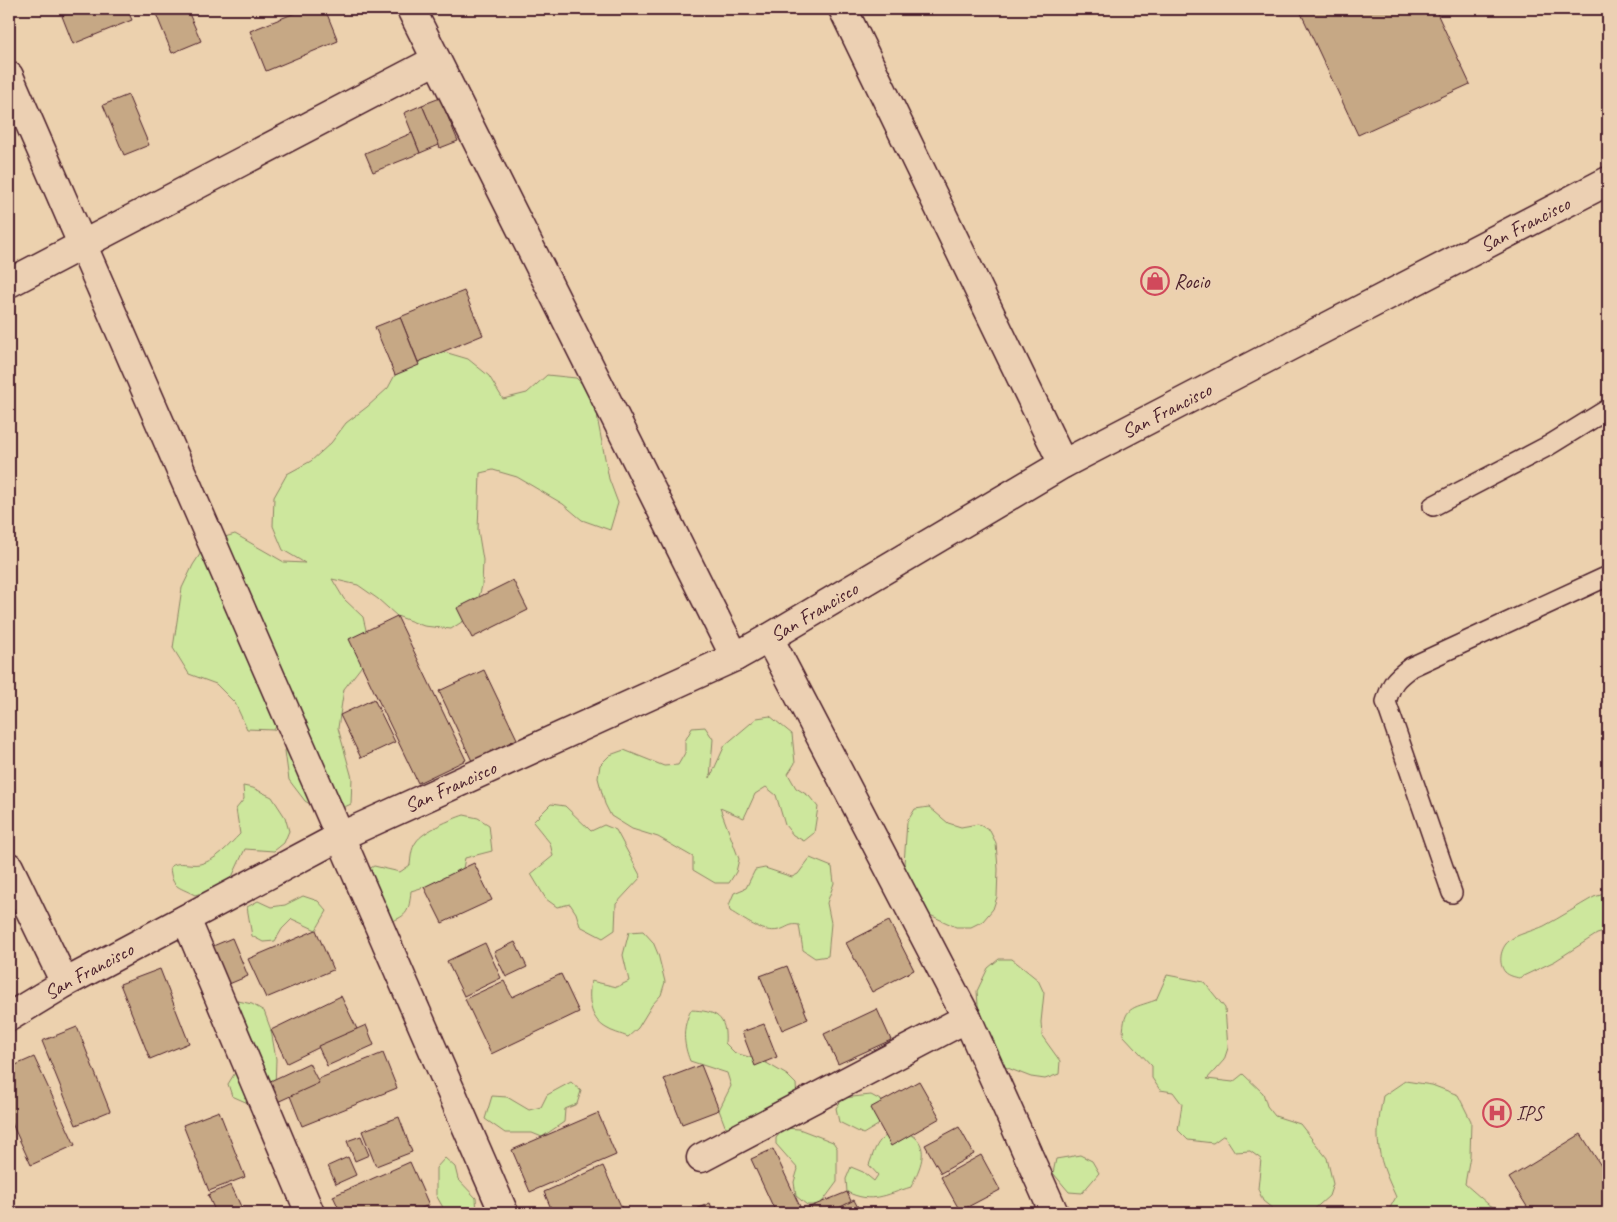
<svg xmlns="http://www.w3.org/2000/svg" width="1617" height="1222" viewBox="0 0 1617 1222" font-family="Caveat,sans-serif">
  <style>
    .green { fill: #cde79d; stroke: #8c8364 }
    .building { fill: #c6a885; stroke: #4a1f2b }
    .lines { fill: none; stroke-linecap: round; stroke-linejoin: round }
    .lane-casing { stroke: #4a1f2b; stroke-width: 22 }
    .street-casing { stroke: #4a1f2b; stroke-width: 31 }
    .secondary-casing { stroke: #4a1f2b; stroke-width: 31 }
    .lane { stroke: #ecd0b3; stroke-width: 19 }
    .street { stroke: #ecd0b3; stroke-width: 28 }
    .secondary { stroke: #ecd0b3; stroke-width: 28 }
    .labels { text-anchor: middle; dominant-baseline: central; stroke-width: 5; stroke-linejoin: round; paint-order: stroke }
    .street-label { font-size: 20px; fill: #4a1f2b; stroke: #ecd0b3 }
    .poi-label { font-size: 20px; fill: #4a1f2b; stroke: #ecd0b3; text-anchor: start }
  </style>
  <rect width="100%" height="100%" fill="#ecd1ae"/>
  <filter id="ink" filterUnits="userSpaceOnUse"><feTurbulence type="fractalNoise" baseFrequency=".02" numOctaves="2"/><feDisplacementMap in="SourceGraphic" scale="10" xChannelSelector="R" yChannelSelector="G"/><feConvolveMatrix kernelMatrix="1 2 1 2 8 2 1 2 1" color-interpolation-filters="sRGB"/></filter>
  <g filter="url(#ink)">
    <g class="green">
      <path d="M441,351L468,359L489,376L503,399L527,393L547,375L576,378L596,396L598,422L609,479L618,503L610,530L582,520L563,504L517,477L493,470L480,473L478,530L483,560L482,586L474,614L451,629L424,626L397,616L378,599L358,585L332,579L344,599L363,617L369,643L361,667L344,689L338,728L352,778L351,804L327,815L305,801L289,780L285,751L294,726L287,708L274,730L247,729L235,703L216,684L189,674L173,648L182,588L193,565L208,542L235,534L284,562L305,563L283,550L273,526L274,497L287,474L311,461L331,443L346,423L367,407L388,388L395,375Z"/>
      <path d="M770,716L792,734L795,763L788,774L796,788L809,796L818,807L814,833L804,841L793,835L785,825L776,795L766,787L755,794L744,818L720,808L739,859L736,872L729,883H715L693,870V857L658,837L632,829L611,816L605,804L598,778L600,765L610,755L624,750L664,766L678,765L685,753V741L692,728L705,727L713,739L710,778L725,745L757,718Z"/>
      <path d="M243,786L253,788L272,797L285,817L289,831L284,843L274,851L245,849L232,877L212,890L195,895C177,886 172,888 170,867C179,860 189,866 200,864C217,860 228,846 240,834L236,809L244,799Z"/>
      <path d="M551,804L565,806L591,831L604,825L616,830L641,877L616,904L615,930L603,938L580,926L576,913L570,904L557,907L546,899L531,874L553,856L550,843L533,822Z"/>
      <path d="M929,807L948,823L961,827L978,824L990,831L996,843L998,869L997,897L993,909L983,921L971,927H956L930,915L912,892L904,864L907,822L915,809Z"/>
      <path d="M464,815L478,818L489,825L492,851L465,858L460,884L452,894L424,887L411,891C409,911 408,916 389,922L362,873L374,866L400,872L410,865C411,857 411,849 416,842C423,831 452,819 464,815Z"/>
      <path d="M810,858L832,867L834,883L827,903L831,923L828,956L815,958L803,950L799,925C790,923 787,928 779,930C762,934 744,919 730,911L729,905L734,893L746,888L755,870L765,868L792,877L798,874Z"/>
      <path d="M1608,888V931L1597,934L1555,961L1519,978C1515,977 1509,976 1505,972C1498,964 1500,948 1509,941C1514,935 1536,930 1544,926C1561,917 1578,906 1594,897L1601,895Z"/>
      <path d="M303,896L318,901L327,911L316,930L292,919L282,929L275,941L263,942L252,936L247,907L258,901L271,907L285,905Z"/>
      <path d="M643,931L653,942L658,954L665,982L661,995L652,1005L638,1028L628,1037C621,1034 612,1032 606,1028C589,1018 588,998 591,981L617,987L629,981L623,955L629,932Z"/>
      <path d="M999,959H1012L1038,980L1044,993L1041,1022L1042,1036L1060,1061L1059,1074L1045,1079L1031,1077L1005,1067L998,1058L986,1033L978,1005L977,991L988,968Z"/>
      <path d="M1167,975L1204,982L1225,1008L1228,1048L1224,1060L1207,1079L1233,1082L1243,1074L1263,1093L1267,1106L1275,1116L1300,1124L1327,1158L1333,1184L1329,1196L1310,1213H1278L1263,1201L1258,1189L1261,1159L1250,1151L1235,1152L1224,1135L1213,1143L1188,1140L1178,1130L1182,1104L1173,1092L1160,1090L1152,1078V1066L1123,1035C1124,1006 1131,1009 1156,1000Z"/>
      <path d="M238,1001L252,1004L264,1011L271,1030L276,1059L275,1088L257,1107L232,1096L228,1084L248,1052L220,1027L212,1018L217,1006Z"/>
      <path d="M691,1010C716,1011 727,1016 725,1043L735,1053L763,1061L787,1075L796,1084L797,1099L749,1138L725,1126L719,1110L731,1086L727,1073L690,1061C683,1043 682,1028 691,1010Z"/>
      <path d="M1405,1081L1432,1085L1458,1095L1471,1121L1470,1156L1465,1184L1488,1204L1504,1213H1387L1396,1197C1389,1181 1381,1165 1379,1148C1376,1131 1380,1113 1383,1096Z"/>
      <path d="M571,1082L581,1091L577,1104L565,1109L564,1122L542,1137L532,1133H505L485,1119L492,1096L507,1097L529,1110L541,1107L547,1095Z"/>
      <path d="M871,1095L884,1102L888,1116L878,1125L863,1134L839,1122L836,1108L843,1098Z"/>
      <path d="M784,1128L799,1129L833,1142L837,1148V1182L820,1205H807L796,1196L794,1182L798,1169L776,1144V1138Z"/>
      <path d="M905,1132C908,1134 913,1135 916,1138C930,1152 917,1173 911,1187C885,1195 872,1204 847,1192L846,1179L851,1167L863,1172L874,1181L878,1175L869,1165C877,1143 879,1133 905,1132Z"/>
      <path d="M1080,1155L1092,1161L1099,1173L1082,1193L1069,1192L1053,1173L1056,1159Z"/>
      <path d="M445,1158L455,1167L458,1179L476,1198L477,1213H446L436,1195V1168Z"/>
    </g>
    <g class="building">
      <path d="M80,9H127L132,20L73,44L62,16Z"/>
      <path d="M154,9H187L201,41L172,53Z"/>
      <path d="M305,9H325L338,41L266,71L250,31Z"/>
      <path d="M1299,9H1435L1470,84L1358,135Z"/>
      <path d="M128,95L149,145L124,155L103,105Z"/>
      <path d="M440,98L458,141L440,148L422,105Z"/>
      <path d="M422,105L439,145L420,153L404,113Z"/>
      <path d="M412,133L420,153L373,172L365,153Z"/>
      <path d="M464,291L483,335L418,362L400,317Z"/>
      <path d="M400,317L419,365L395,375L375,327Z"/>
      <path d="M513,580L528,610L472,638L457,608Z"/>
      <path d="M397,616L466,760L418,783L349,639Z"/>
      <path d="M484,670L517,739L472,761L439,691Z"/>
      <path d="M374,699L395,742L361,758L340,715Z"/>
      <path d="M474,863L492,900L442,923L424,887Z"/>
      <path d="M889,921L914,970L872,992L846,943Z"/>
      <path d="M316,930L333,970L266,998L248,959Z"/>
      <path d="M232,938L248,976L222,987L206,949Z"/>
      <path d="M515,942L527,967L506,977L494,952Z"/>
      <path d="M485,943L501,978L464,996L447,961Z"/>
      <path d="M787,966L808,1019L782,1030L760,976Z"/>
      <path d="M160,969L189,1043L150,1059L120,984Z"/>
      <path d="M561,974L579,1012L491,1054L465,999L504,981L512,997Z"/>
      <path d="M341,996L357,1029L287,1063L271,1030Z"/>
      <path d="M877,1009L891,1040L838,1064L824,1034Z"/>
      <path d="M764,1024L777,1057L755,1066L742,1032Z"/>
      <path d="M366,1025L374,1045L327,1066L318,1046Z"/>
      <path d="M77,1027L110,1111L76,1125L42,1041Z"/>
      <path d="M383,1053L397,1088L302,1126L288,1091Z"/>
      <path d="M34,1057L75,1145L31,1165L9,1117V1068Z"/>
      <path d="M309,1063L319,1083L273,1104L264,1084Z"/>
      <path d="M701,1065L719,1110L682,1124L664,1079Z"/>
      <path d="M919,1081L940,1118L891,1146L870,1108Z"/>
      <path d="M219,1111L245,1177L209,1191L183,1125Z"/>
      <path d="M598,1113L616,1155L530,1192L512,1150Z"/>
      <path d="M399,1117L412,1152L376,1166L362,1131Z"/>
      <path d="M959,1127L974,1154L941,1173L925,1145Z"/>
      <path d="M1581,1134L1608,1177V1213H1531L1509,1178Z"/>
      <path d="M361,1136L369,1155L355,1161L347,1141Z"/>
      <path d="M773,1149L803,1213H776L751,1159Z"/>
      <path d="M981,1155L1000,1190L960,1211L941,1177Z"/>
      <path d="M348,1157L356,1175L336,1184L328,1166Z"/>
      <path d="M410,1162L429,1205L410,1213H341L333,1196Z"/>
      <path d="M603,1166L624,1213H553L544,1192Z"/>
      <path d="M231,1185L244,1213H216L208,1195Z"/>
      <path d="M847,1192L854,1208L842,1213H801L800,1211Z"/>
      <path d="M854,1200L861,1213H829Z"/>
      <path d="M710,1203L714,1213H687Z"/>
    </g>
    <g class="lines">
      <defs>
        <g id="lane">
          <path d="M1433,506L1548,446L1608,409"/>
          <path d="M1452,893L1386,702C1392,682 1395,679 1411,667L1608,576"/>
        </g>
        <g id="street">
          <path d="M411,9L735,657"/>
          <path d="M843,9L1063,464"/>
          <path d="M9,283L436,60"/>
          <path d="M769,638L967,1018L1054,1213"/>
          <path d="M9,867L65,983"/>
          <path d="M186,919L310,1213"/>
          <path id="s1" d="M9,1017L65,983L341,836L735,657L769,638L1063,464L1608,181"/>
          <path d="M701,1158L967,1018"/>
        </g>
        <path id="secondary" d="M9,76L504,1213"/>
      </defs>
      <use href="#lane" class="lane-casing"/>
      <use href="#street" class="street-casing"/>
      <use href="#secondary" class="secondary-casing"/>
      <use href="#lane" class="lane"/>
      <use href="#street" class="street"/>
      <use href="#secondary" class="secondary"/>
    </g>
  </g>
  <defs>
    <symbol id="shop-ring" viewBox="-11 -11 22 22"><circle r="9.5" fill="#ecd0b3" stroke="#d1495b" stroke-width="1.5"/><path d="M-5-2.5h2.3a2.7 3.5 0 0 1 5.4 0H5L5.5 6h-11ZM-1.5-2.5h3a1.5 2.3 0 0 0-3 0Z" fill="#d1495b"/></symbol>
    <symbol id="hospital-ring" viewBox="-11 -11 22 22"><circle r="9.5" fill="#ecd0b3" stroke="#d1495b" stroke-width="1.5"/><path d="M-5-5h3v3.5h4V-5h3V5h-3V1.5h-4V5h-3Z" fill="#d1495b"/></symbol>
  </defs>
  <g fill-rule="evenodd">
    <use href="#shop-ring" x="1139" y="265" width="32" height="32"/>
    <use href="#hospital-ring" x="1481" y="1097" width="32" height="32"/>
  </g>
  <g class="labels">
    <g class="street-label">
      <text stroke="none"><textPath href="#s1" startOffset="1712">San Francisco</textPath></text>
      <text stroke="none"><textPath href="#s1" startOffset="1308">San Francisco</textPath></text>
      <text stroke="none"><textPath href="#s1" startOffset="902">San Francisco</textPath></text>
      <text stroke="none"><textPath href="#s1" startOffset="498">San Francisco</textPath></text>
      <text stroke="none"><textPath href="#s1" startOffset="92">San Francisco</textPath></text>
    </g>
    <g class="poi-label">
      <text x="1174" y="281">Rocio</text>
      <text x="1516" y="1113">IPS</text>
    </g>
  </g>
  <rect width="1617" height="1222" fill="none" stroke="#ecd0b3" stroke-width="30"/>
  <rect x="15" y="15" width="1587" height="1192" fill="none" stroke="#4a1f2b" stroke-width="2" filter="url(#ink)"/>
</svg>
